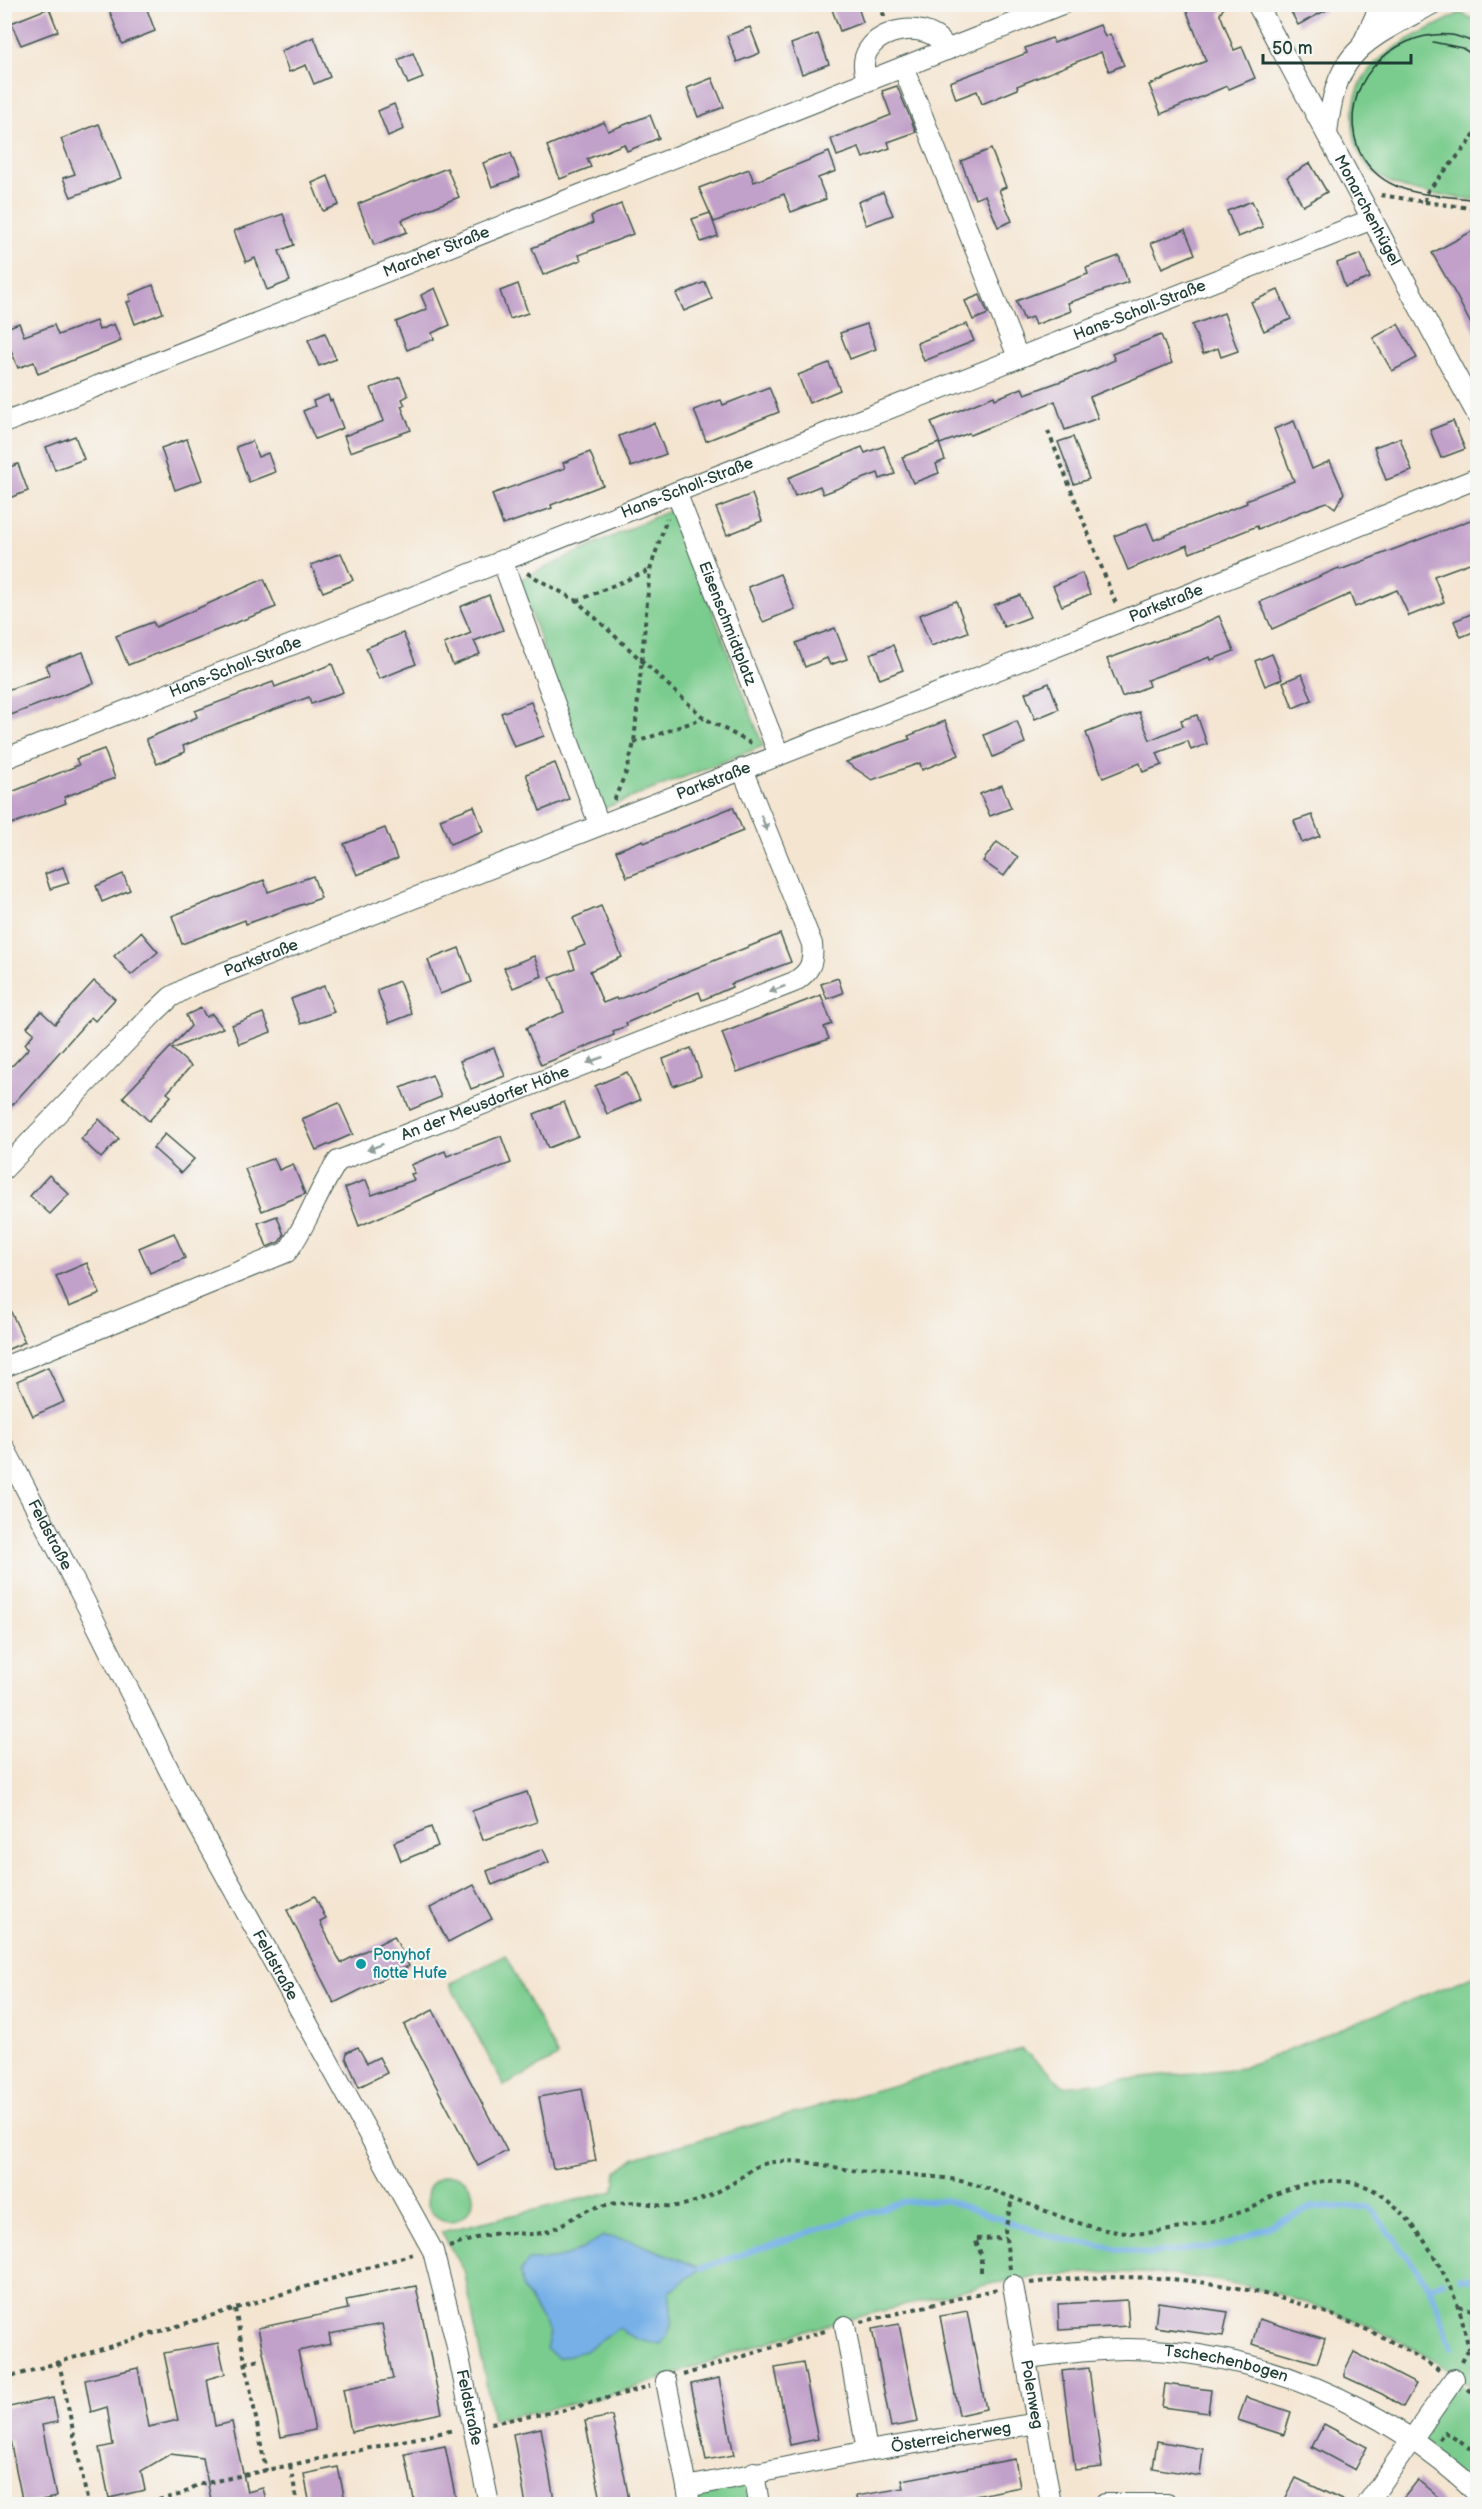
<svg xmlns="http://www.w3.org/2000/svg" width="1482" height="2509" viewBox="0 0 1482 2509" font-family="'Balsamiq Sans',sans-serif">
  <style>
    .green { fill: #7acc8e; stroke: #4c8461; stroke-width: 1.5 }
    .water { fill: #76b0e7; stroke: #4a768e; stroke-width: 1.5 }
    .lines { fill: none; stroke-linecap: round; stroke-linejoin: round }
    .stream { stroke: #76b0e7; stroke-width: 6 }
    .building { fill: #c1a0c9 }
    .minor-casing { stroke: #3f564c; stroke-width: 22 }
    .path { stroke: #3f564c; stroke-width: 4; stroke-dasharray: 4.5 4.5; stroke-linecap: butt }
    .minor { stroke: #fff; stroke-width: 20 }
    .tram { stroke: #1f3d34; stroke-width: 1.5 }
    .oneway { fill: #8f9e9a }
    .culture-dot { fill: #0f9aa8; stroke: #f6f6f2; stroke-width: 2 }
    .labels { text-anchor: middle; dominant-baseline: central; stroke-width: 4.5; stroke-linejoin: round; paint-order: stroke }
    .street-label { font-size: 16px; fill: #1f3d34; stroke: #f6f6f2 }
    .culture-label { font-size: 16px; fill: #0d838f; stroke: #f6f6f2; text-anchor: start }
  </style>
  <rect width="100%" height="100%" fill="#f6f6f2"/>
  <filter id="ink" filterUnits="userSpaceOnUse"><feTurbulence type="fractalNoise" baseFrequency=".0167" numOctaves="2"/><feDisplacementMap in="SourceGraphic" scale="12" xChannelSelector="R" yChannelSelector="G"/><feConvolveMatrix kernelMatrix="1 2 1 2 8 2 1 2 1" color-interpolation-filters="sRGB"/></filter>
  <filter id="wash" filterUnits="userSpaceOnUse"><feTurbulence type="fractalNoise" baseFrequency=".008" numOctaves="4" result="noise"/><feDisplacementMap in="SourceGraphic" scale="24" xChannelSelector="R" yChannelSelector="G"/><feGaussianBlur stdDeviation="1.35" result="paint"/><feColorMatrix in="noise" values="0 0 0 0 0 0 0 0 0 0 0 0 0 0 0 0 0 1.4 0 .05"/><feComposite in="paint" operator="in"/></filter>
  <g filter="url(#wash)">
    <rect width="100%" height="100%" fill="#f4e5d1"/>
    <g class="green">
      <path d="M1460,13L1473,19L1477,26V200C1427,193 1356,193 1353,125C1352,106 1357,85 1370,69C1392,44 1431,29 1460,13Z"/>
      <path d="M674,508L763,746L600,810L519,580Z"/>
      <path d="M505,1955L558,2057L504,2086L450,1984Z"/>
      <path d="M1477,1974V2390C1428,2352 1373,2325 1313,2305C1212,2270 1108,2265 1002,2282C970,2287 938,2297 907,2305C855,2317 803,2331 752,2347C706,2362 661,2380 615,2394C575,2405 534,2412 493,2419L464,2270L441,2232L614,2191L616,2172L635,2158L1022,2049L1064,2086L1242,2068Z"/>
      <circle cx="450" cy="2198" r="23"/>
      <path d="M1454,2379L1477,2396V2474L1469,2485L1413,2438Z"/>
      <path d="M754,2472L759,2504H690L687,2487Z"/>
    </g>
    <path class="water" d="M603,2236L632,2241L701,2268L669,2292C671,2316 677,2324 661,2344C643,2342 633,2339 619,2328L585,2351L558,2358L546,2349L550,2333L522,2287L520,2272L529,2260C562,2261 575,2255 603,2236Z"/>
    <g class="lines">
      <g class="stream">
        <path d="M701,2268L901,2202L945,2200L1056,2238L1148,2254L1227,2245L1313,2207H1370L1430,2287L1452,2347"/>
        <path d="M1459,2277L1478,2279"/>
        <path d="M1430,2287L1443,2282"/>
      </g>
    </g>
    <g id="blocks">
      <g class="building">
        <path d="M107,4H145L155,31L122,44Z"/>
        <path d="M830,4H857L863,22L840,31Z"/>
        <path d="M1184,4H1226L1220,14L1234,50L1242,47L1255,78L1229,89L1227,86L1161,114L1149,85L1206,61Z"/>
        <path d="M1287,4H1338L1298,25Z"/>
        <path d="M49,8L58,31L21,45L11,23Z"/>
        <path d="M1100,25L1105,37L1110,34L1124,65L1109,71L1101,52L1017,86L1018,89L982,104L977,91L956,99L950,82L1027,53L1025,48L1052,38L1054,43Z"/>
        <path d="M750,27L760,53L737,62L727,36Z"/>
        <path d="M818,34L829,64L802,74L791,44Z"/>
        <path d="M314,37L330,77L314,84L306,65L289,72L281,51Z"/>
        <path d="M413,53L423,78L408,84L398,60Z"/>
        <path d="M712,78L724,107L698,117L687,88Z"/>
        <path d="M897,86L916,132L888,142L890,148L863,158L859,148L837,156L831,139L891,115L882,91Z"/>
        <path d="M394,104L404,129L388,136L378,111Z"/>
        <path d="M650,115L659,138L627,151L624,144L587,159L591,167L560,179L547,146L604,122L608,131Z"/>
        <path d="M99,124L121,178L71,197L63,178L75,174L61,139Z"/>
        <path d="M991,149L1006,187L999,190L1012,221L998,227L985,195L975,199L961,161Z"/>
        <path d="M829,152L836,171L818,178L826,199L791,212L784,194L714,222L699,188L749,169L754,182Z"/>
        <path d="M511,153L520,177L492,187L483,163Z"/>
        <path d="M1310,163L1327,192L1303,206L1287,177Z"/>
        <path d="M447,168L459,197L402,220L407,232L374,245L358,204Z"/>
        <path d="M328,176L339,205L323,211L312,183Z"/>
        <path d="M883,192L893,215L866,225L858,202Z"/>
        <path d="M1252,201L1263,227L1238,237L1227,211Z"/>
        <path d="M621,204L633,234L579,255L581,260L543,275L532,248L593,223L591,216Z"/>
        <path d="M710,213L718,236L701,242L692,219Z"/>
        <path d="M283,214L294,245L279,251L290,281L267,290L255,258L246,262L234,231Z"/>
        <path d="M1478,228V338L1456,295L1432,253Z"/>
        <path d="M1185,230L1195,254L1162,268L1151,243Z"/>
        <path d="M1361,254L1370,278L1345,287L1337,263Z"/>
        <path d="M1119,256L1128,282L1068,303L1071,311L1035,325L1032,317L1024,320L1016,301L1088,274L1086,268Z"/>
        <path d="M705,282L712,299L684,311L676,294Z"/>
        <path d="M518,284L528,313L510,319L500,291Z"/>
        <path d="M153,285L163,313L135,324L127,302L131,301L129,295Z"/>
        <path d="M435,288L450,325L432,333L434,339L407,350L396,322L427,309L421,295Z"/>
        <path d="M1278,290L1291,319L1264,331L1251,302Z"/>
        <path d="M980,295L988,314L973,320L965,301Z"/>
        <path d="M1224,313L1238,351L1221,357L1218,348L1203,354L1192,325Z"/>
        <path d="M96,321L99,330L114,324L121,341L38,374L34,362L18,368L4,332V329L19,323L24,336L54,325L58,335Z"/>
        <path d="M867,324L876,349L850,359L840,333Z"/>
        <path d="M967,324L974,341L924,361L917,343Z"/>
        <path d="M1398,324L1417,358L1392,371L1373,338Z"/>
        <path d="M325,333L336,359L319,366L308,340Z"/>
        <path d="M1161,335L1172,363L1090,397L1098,418L1065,430L1055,401L970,435L969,433L940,444L931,422L994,396L995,399L1022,388L1025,394L1095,369L1115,360L1112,354Z"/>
        <path d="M829,363L840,390L809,403L798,375Z"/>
        <path d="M400,377L408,396L402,399L405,405L401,406L411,430L350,452L344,436L384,421L371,388Z"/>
        <path d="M769,387L779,412L706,441L694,410L721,400L723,405Z"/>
        <path d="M328,395L330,401L332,400L343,428L315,439L303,411L315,406L313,401Z"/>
        <path d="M1294,421L1312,469L1330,461L1344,493L1335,508L1327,502L1321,504L1258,529L1257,526L1190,553L1187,545L1128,570L1114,536L1147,523L1154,540L1247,503L1246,500L1294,481L1274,429Z"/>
        <path d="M1453,421L1465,449L1441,458L1430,430Z"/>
        <path d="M654,423L666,454L631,467L619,436Z"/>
        <path d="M75,436L84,459L55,470L46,447Z"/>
        <path d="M1073,437L1089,479L1074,484L1058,442Z"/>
        <path d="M1400,438L1412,471L1386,480L1374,447Z"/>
        <path d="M187,439L202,480L175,490L161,448Z"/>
        <path d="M252,441L258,457L268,453L275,472L249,482L236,447Z"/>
        <path d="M939,443L945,460L936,464L939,473L913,483L902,457Z"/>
        <path d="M884,446L895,474L880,479L878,473L823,494L820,486L795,496L788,478L862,447L865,453Z"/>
        <path d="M590,452L603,485L551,505L552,508L503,525L492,494L565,468L563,463Z"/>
        <path d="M18,464L28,491L4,500V469Z"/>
        <path d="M752,494L762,521L727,535L716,508Z"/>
        <path d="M1478,517V560L1434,576L1444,602L1409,616L1397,590L1355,607L1350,594L1272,629L1260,602L1339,568L1340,570Z"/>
        <path d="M341,553L353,580L323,592L311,565Z"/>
        <path d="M1082,573L1090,594L1062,606L1053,586Z"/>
        <path d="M780,574L795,609L763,622L748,587Z"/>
        <path d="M264,579L276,607L128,665L116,636L153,622L156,627Z"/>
        <path d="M489,595L503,630L474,641L480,654L453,665L444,644L471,633L460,607Z"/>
        <path d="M1020,595L1030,617L1004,627L994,605Z"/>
        <path d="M956,601L968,632L931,646L919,615Z"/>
        <path d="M1478,611V630L1461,637L1454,621Z"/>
        <path d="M1219,616L1234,651L1211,660L1210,657L1147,680L1149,686L1122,697L1107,659L1198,626Z"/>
        <path d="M835,628L847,659L830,665L827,658L805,667L796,643Z"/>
        <path d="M403,633L416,664L379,679L366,648Z"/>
        <path d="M893,645L903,670L880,679L870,654Z"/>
        <path d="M83,652L94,683L11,715L4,691L50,675L46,665Z"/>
        <path d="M1272,654L1282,679L1265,686L1255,661Z"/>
        <path d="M332,664L343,692L311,704L309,697L243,721L183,746L185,752L157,764L146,739L197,717L195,711L273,682L275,687Z"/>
        <path d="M1302,674L1312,700L1293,708L1283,682Z"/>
        <path d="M1049,683L1059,709L1035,719L1025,693Z"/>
        <path d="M531,702L544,736L514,747L501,713Z"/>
        <path d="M1139,712L1150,740L1183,726L1181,720L1197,715L1207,744L1191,750L1188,741L1157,753L1162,765L1143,772L1140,763L1103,778L1086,733Z"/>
        <path d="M945,721L959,755L922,770L920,763L872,780L846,762L910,739L908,736Z"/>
        <path d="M1017,721L1025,743L993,757L984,735Z"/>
        <path d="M104,749L115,778L64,797L66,803L4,827V795L79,765L76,759Z"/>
        <path d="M555,763L569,799L540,811L526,774Z"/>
        <path d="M1002,785L1011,808L990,816L980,794Z"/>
        <path d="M474,806L483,831L450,844L440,819Z"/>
        <path d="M733,807L743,831L627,877L616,851L643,840L644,843Z"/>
        <path d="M1312,815L1320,836L1302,843L1294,821Z"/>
        <path d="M385,828L397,859L357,875L344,844Z"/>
        <path d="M997,842L1018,857L1004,876L983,861Z"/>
        <path d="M63,867L69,883L50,889L45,874Z"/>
        <path d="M123,874L130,890L102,902L96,886Z"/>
        <path d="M313,876L321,898L246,924L245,920L182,944L172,916L264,880L268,892Z"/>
        <path d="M601,906L622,957L590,971L603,1003L616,998L617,1000L780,934L791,962L731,984L732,987L702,1000L699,992L626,1023L627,1026L613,1031L614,1035L541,1065L526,1028L564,1012L550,978L575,968L569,952L585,945L573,918Z"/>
        <path d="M141,932L158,952L131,975L114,956Z"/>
        <path d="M459,948L472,982L440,994L428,960Z"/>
        <path d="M534,956L542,976L513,988L504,968Z"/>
        <path d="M838,978L843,993L827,999L821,984Z"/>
        <path d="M94,981L115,999L95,1021L91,1017L4,1114V1067L13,1065L29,1048L25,1044L34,1033L27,1027L41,1011L55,1024Z"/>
        <path d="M399,981L412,1014L389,1023L377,990Z"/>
        <path d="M324,986L334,1012L301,1024L291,999Z"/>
        <path d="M821,995L832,1024L824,1027L829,1039L737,1072L722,1033Z"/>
        <path d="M201,1008L206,1017L212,1014L223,1028L172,1049L191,1066L167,1093L171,1096L149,1121L123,1097L191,1026L186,1015Z"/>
        <path d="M263,1013L271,1032L239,1044L232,1025Z"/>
        <path d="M494,1048L505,1076L471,1089L460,1061Z"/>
        <path d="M691,1048L701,1076L673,1086L663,1059Z"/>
        <path d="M627,1072L640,1100L607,1114L595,1086Z"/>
        <path d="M432,1075L441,1097L410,1110L401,1088Z"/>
        <path d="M564,1102L578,1136L548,1148L534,1114Z"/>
        <path d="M339,1103L353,1134L316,1150L302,1119Z"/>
        <path d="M99,1119L119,1139L101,1158L81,1139Z"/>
        <path d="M165,1134L194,1159L181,1173L153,1148Z"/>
        <path d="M501,1136L511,1163L463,1181L359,1226L345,1188L366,1180L372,1195L414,1180L411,1174L415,1173L411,1165L445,1151L447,1156Z"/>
        <path d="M274,1158L279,1170L293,1164L305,1194L262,1211L245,1169Z"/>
        <path d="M49,1175L69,1194L50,1214L30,1196Z"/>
        <path d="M277,1216L284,1235L279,1242L267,1247L258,1223Z"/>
        <path d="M174,1233L185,1258L150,1273L139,1248Z"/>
        <path d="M87,1263L100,1294L69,1307L56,1276Z"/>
        <path d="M4,1297L25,1342L4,1351Z"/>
        <path d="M48,1367L64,1402L33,1416L17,1381Z"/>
        <path d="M527,1792L537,1822L483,1840L472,1811Z"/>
        <path d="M431,1827L438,1846L401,1861L394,1842Z"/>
        <path d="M543,1849L549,1862L492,1885L487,1871Z"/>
        <path d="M474,1885L492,1919L448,1942L430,1908Z"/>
        <path d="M315,1896L326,1919L320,1922L341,1963L394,1936L409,1966L334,2003L287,1910Z"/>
        <path d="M433,2010L507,2151L478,2166L404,2025Z"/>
        <path d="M358,2047L367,2063L379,2057L387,2073L359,2087L346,2058L347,2052Z"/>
        <path d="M582,2089L596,2161L553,2169L539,2097Z"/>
        <path d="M416,2286L442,2413L351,2432L343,2389L393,2379L382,2324L329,2334L331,2344L298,2351L315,2430L281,2437L258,2328L348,2309L346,2300Z"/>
        <path d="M1127,2300L1129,2326L1059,2330L1058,2304Z"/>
        <path d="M1158,2302L1228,2312L1223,2336L1155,2327Z"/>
        <path d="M967,2311L986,2409L959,2415L940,2316Z"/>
        <path d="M1259,2319L1325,2339L1317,2363L1252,2344Z"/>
        <path d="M899,2324L918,2422L891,2427L872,2329Z"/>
        <path d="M218,2343L225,2374L207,2379L215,2426L232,2422L247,2492L263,2488L267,2505H212L203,2458L170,2454L141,2471L145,2490L109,2498L99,2448L113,2445L107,2407L91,2412L85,2380L138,2368L149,2427L178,2420L164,2353Z"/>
        <path d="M1354,2352L1416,2384L1403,2407L1382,2394L1345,2377V2370Z"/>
        <path d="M803,2363L818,2439L790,2445L775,2368Z"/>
        <path d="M1089,2368L1102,2467L1075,2470L1062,2371Z"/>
        <path d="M719,2378L734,2455L706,2460L691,2384Z"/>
        <path d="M1165,2384L1211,2390L1208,2413L1162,2407Z"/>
        <path d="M1246,2397L1291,2412L1284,2435L1238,2420Z"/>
        <path d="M53,2398L58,2422L42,2425L56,2497L23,2504L10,2440L4,2441V2408Z"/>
        <path d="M612,2416L623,2468L630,2505H602L585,2421Z"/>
        <path d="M1324,2424L1367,2447L1355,2470L1312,2447Z"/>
        <path d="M541,2428L555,2505H526L513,2434Z"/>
        <path d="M1157,2441L1203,2449L1200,2476L1153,2468Z"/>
        <path d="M445,2446L457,2505H415L405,2454Z"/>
        <path d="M1015,2459L1020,2487L931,2505H857L856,2496L904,2488L902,2480Z"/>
        <path d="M338,2467L346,2505H310L304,2474Z"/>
        <path d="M1296,2478L1315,2487L1352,2505H1282Z"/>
        <path d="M1418,2480L1431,2491L1447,2505H1398Z"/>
      </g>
    </g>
  </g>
  <g filter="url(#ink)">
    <use href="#blocks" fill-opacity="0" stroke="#3f564c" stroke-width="1.5"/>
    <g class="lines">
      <defs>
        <g id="minor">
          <path id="s1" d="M1257,4C1331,141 1403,279 1478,416"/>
          <path d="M1362,45L1376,15L1394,4"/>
          <path d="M903,67L1018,357"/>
          <path d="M868,80C845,34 928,10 947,50"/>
          <path d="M1327,134C1336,48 1363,43 1432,4"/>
          <path id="s2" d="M4,423L1062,4"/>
          <path id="s3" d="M676,492L779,755"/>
          <path d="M502,560L599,824"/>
          <path id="s4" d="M4,759L656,500L1370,220"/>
          <path id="s5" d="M4,1169L153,1014L171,997L192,985L1122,621L1478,478"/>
          <path id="s6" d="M4,1367L287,1252C308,1224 318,1189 338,1161L794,982C810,972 814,963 812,944L742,769"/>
          <path id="s7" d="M4,1447L82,1596L182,1796L433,2251L455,2338L489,2504"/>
          <path id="s8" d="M1013,2285L1051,2504"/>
          <path d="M845,2326L867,2451"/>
          <path id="s9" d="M1026,2358C1060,2354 1093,2349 1126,2349C1257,2350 1384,2404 1478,2493"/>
          <path d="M666,2381L687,2487"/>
          <path d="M754,2472L759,2504"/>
          <path id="s10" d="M690,2504L687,2487L867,2451L1038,2423"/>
          <path d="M1105,2504H1167"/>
          <path d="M1367,2504L1454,2379"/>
        </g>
      </defs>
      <use href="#minor" class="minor-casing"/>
      <g class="path">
        <path d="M879,4L885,18"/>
        <path d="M1381,195L1425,202L1426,193L1469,143L1478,128"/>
        <path d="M1425,202L1478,209"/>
        <path d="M1048,431L1116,604"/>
        <path d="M527,573L577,601L704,718L754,745"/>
        <path d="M577,601L650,570"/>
        <path d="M634,743L704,718"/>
        <path d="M614,800L627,770L634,743L650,570L667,518"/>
        <path d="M449,2247C465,2242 483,2235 500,2233C517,2231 533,2238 551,2230C567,2223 580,2211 597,2207C612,2203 629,2201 644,2203C660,2205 667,2208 683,2205C702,2201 720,2191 736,2181C744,2176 751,2168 760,2165C792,2155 826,2167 858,2171C888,2175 920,2174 950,2179C1014,2189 1078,2237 1145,2233C1180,2230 1219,2221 1252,2208C1259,2205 1265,2200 1272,2196C1301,2182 1336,2175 1367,2187C1407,2204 1443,2265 1457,2304C1463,2318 1465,2334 1469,2349"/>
        <path d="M1010,2269L1005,2231L1012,2199"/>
        <path d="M981,2272V2254L975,2239L1006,2238"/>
        <path d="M1030,2283C1152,2268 1265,2281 1376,2334C1398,2344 1419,2358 1439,2370"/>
        <path d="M1459,2306L1478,2312"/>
        <path d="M235,2309L266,2471"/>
        <path d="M861,2322L997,2289"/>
        <path d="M59,2362L88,2504"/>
        <path d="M1462,2362L1469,2349L1478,2341"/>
        <path d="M245,2363L260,2360"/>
        <path d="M683,2375L828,2330"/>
        <path d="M4,2379L413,2254"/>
        <path d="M1468,2389L1478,2396"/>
        <path d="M491,2423L565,2410L650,2386"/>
        <path d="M1439,2439L1445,2432L1469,2448L1478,2433"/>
        <path d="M290,2466L298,2504"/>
        <path d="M141,2504L183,2494L197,2485L454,2430"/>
      </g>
      <use href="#minor" class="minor"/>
      <g class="tram">
        <path d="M1433,42L1462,48L1478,58"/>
        <path d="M1478,44C1469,41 1460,36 1451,35C1390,29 1336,88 1358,148C1365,165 1379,179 1396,186C1420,197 1452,196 1478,200"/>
      </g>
    </g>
    <defs><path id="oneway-solid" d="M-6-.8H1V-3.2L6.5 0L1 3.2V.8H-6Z" transform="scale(1.5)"/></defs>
    <g class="oneway">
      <use href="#oneway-solid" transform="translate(764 823) rotate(68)"/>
      <use href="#oneway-solid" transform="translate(777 989) rotate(159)"/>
      <use href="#oneway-solid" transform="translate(595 1060) rotate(159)"/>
      <use href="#oneway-solid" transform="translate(375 1147) rotate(159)"/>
    </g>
  </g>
  <circle class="culture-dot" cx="361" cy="1964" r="6"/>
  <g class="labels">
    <g class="street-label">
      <text stroke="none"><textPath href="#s1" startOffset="234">Monarchenhügel</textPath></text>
      <text stroke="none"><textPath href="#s2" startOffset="465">Marcher Straße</textPath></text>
      <text stroke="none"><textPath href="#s4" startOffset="1221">Hans-Scholl-Straße</textPath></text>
      <text stroke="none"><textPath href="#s4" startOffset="735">Hans-Scholl-Straße</textPath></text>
      <text stroke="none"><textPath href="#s5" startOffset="1310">Parkstraße</textPath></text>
      <text stroke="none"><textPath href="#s3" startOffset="141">Eisenschmidtplatz</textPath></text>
      <text stroke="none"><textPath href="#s4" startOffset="249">Hans-Scholl-Straße</textPath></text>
      <text stroke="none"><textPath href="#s5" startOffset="824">Parkstraße</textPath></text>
      <text stroke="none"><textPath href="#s5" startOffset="338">Parkstraße</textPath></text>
      <text stroke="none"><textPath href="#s6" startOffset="568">An der Meusdorfer Höhe</textPath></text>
      <text stroke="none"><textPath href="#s7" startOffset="99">Feldstraße</textPath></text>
      <text stroke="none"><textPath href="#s7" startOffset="585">Feldstraße</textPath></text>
      <text stroke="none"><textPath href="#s9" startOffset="202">Tschechenbogen</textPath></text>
      <text stroke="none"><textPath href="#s8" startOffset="111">Polenweg</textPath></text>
      <text stroke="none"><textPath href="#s7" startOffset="1072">Feldstraße</textPath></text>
      <text stroke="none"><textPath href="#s10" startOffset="286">Österreicherweg</textPath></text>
    </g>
    <g class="culture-label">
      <text x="373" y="1955">Ponyhof<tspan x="373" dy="18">flotte Hufe</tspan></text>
    </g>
  </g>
  <rect width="1482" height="2509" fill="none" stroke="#f6f6f2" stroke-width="24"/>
  <path d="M1263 54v9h148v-9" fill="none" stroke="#1f3d34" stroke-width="3"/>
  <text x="1272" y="54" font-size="18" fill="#1f3d34" stroke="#f6f6f2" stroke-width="4.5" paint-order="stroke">50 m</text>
</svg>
